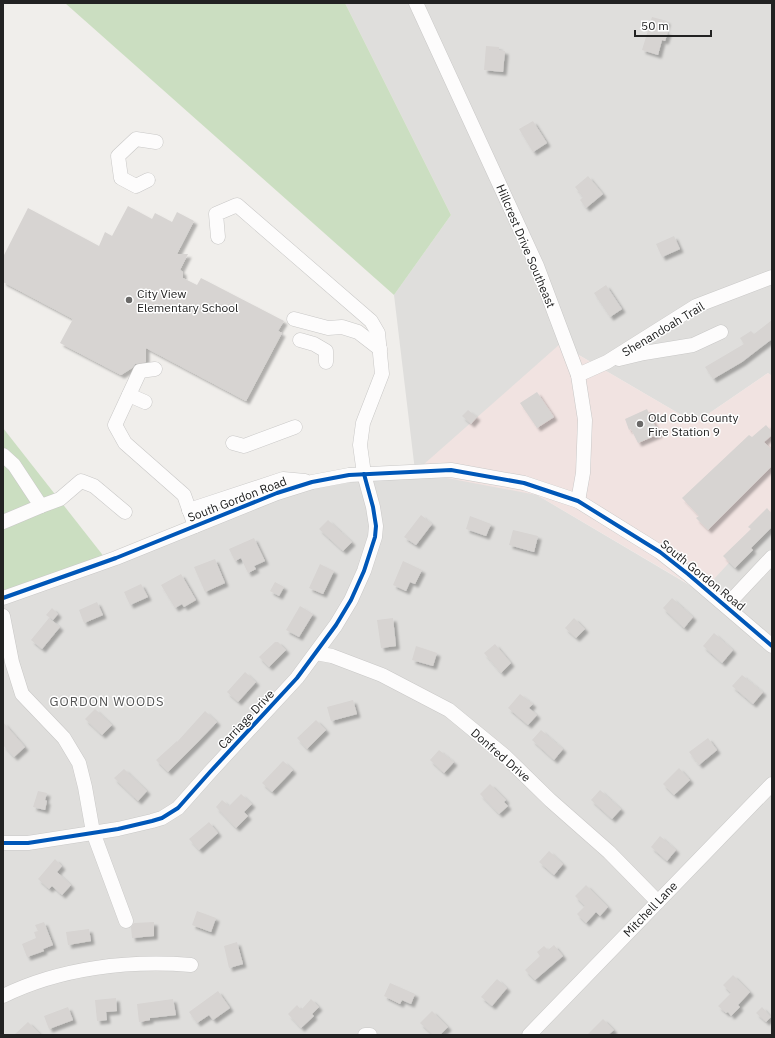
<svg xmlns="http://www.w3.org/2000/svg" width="775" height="1038" viewBox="0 0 775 1038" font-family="'IBM Plex Sans',sans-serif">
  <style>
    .residential { fill: #dfdedc }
    .commercial { fill: #f1e3e1 }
    .forest { fill: #cbdec1 }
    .building { fill: #d7d4d2; filter: url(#shadow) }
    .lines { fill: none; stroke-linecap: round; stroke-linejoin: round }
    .minor-casing { stroke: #c9c8c7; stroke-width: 15 }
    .minor { stroke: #fdfcfc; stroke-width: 14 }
    .cycleway-casing { stroke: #fff; stroke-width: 6 }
    .cycleway { stroke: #0057b8; stroke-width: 4 }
    .poi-dot { fill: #6a6968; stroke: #fff; stroke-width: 1.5 }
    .labels { text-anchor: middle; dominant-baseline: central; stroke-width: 3; stroke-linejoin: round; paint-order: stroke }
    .street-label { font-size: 12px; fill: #222; stroke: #fff }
    .poi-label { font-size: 12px; fill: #222; stroke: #fff; text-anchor: start }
    .neighbourhood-label { font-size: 13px; letter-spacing: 1px; fill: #555; stroke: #fff }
  </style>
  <defs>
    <filter id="shadow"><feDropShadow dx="3.5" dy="3.5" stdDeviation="1" flood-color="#0004"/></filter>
  </defs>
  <rect width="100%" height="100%" fill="#f0eeeb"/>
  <path class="residential" d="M345,3H772V376L768,373L695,423L560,344L537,495L701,592L772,516V1035H3V593L279,495L415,471L394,295L451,215Z"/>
  <path class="commercial" d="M560,344L695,423L768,373L772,376V516L702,592L537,495L415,472Z"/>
  <g class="forest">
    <path d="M65,3H345L451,215L394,295Z"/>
    <path d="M3,428L105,558L3,593Z"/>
  </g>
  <g class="building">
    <path d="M652,17L667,21L664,31L668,32L665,41L662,40L658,55L642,50Z"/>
    <path d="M486,46L499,47V50L505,51L503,72L484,70Z"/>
    <path d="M533,121L547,143L533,152L519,129Z"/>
    <path d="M588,176L603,194L586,208L580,200L583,197L575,187Z"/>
    <path d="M128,206L152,219L155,213L172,222L177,212L194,221L177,254H188L180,270L183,272V278L197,285L201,278L284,321L278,331L282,333L246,401L146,348V362L135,364L132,368L121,375L60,343L73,319L3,282V257L28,208L99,246L105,232L112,236Z"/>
    <path d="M674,236L680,249L662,257L656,244Z"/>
    <path d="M606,285L622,309L610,317L594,293Z"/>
    <path d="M772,320V339L742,362L713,379L705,367L744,344L740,338L751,331L754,334Z"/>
    <path d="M537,392L554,417L537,428L520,403Z"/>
    <path d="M647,409L659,434L638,443L631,429L629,430L625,419Z"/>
    <path d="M468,410L477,417L471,424L462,416Z"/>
    <path d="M766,425L772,432V435L764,442L772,450V466L708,530L696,518L699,516L682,498L749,435L752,437Z"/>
    <path d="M767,508L772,514V527L751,548L753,550L735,568L723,556L751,529L748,527Z"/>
    <path d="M421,515L432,524L416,545L404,537Z"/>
    <path d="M470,516L491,524L486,536L466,529Z"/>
    <path d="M328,520L352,542L343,551L319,529Z"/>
    <path d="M513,530L538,536L534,552L509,545Z"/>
    <path d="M254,538L265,561L254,566L256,569L248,573L241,558L235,561L229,549Z"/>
    <path d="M215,559L225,583L205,592L194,567Z"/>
    <path d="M403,561L422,570L415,584L410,582L406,591L393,585Z"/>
    <path d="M320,564L334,571L323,594L309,588Z"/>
    <path d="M181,574L196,600L184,607L182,604L175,608L161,585Z"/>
    <path d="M275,582L284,587L279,596L270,591Z"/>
    <path d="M141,584L148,597L130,605L124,592Z"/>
    <path d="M672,598L693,617L684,628L663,608Z"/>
    <path d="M97,602L103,615L84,623L79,610Z"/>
    <path d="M300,606L313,614L299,637L286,630Z"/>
    <path d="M52,608L58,614L53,620L46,615Z"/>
    <path d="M49,618L60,627L42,649L31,640Z"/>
    <path d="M393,618L396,646L381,648L377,620Z"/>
    <path d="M574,618L585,629L576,638L565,628Z"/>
    <path d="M714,633L733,650L722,663L703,646Z"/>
    <path d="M275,642H278L286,650L269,667L259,657Z"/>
    <path d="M495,644L511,663L501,673L484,653Z"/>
    <path d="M416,646L437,653L433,666L412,660Z"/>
    <path d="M245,672L256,682L238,702L227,692Z"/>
    <path d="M742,675L763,692L753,704L732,686Z"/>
    <path d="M520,694L533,704L529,708L537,715L528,725L508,708Z"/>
    <path d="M353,700L357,714L331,721L327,707Z"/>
    <path d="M95,709L112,725L102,735L85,719Z"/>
    <path d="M205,711L217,722L198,742L168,772L156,760L177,741V742Z"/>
    <path d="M316,720L326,730L307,749L297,738Z"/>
    <path d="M3,722L25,747L14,757L3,745Z"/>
    <path d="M541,730L563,749L554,760L532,740Z"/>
    <path d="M708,738L717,750L699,765L689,752Z"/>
    <path d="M439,750L454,762L444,773L430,760Z"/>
    <path d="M283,761L293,770L272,792L262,783Z"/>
    <path d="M679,768L690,780L674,795L663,784Z"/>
    <path d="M124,769L147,791L138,801L114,778Z"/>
    <path d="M490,784L506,800L504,802L508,806L499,814L480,794Z"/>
    <path d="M600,790L621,809L612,819L591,800Z"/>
    <path d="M38,791L47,793L45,800L47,801L45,810L33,807Z"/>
    <path d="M241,794L252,804L244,812L248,816L236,828L216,807L222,800L229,806Z"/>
    <path d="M209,822L218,833L199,850L189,839Z"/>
    <path d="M660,836L676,850L667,861L651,847Z"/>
    <path d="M549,851L563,864L554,875L539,862Z"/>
    <path d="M55,859L62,866L57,872L71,885L62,895L52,886L49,889L38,879Z"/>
    <path d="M586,885L608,907L600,916L596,912L586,923L577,914L585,906L575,896Z"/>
    <path d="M197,911L216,918L211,932L192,925Z"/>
    <path d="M44,922L53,945L43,949L44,951L27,957L22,944L36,938L34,932L38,931L35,925Z"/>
    <path d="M154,922V936L132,938L131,927L134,923Z"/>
    <path d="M89,929L91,941L68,945L66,932Z"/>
    <path d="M237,942L243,964L229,968L224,946Z"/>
    <path d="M554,945L563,956L535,980L525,970L540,956L537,952L544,946L548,950Z"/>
    <path d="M733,975L750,992L738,1005L740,1007L731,1016L728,1012L726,1013L718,1006L731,993L723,985Z"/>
    <path d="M497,979L507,988L492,1006L481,997Z"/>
    <path d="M390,983L415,994L411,1004L402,1000L400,1004L384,996Z"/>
    <path d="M218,991L230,1008L213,1020L209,1015L197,1023L189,1012Z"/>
    <path d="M116,998L117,1011L106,1012L107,1020L97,1021L95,1000Z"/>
    <path d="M173,999L176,1015L150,1018V1020L139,1022L137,1004Z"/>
    <path d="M311,999L319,1007L312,1014L314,1016L301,1028L288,1014L297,1005L301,1010Z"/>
    <path d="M68,1007L73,1020L49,1029L44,1016Z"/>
    <path d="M762,1007L771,1017L766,1022L756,1013Z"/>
    <path d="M432,1011L448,1027L440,1035H433L420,1023Z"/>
    <path d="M603,1019L614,1030L608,1035H587Z"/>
    <path d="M28,1022L41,1035H14Z"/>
  </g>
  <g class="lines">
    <defs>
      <g id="minor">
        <path d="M416,3L537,266L578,375L585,420L583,473L578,501"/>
        <path d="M148,180L136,186L121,178L118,156L136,139L156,142"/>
        <path d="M294,319L328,328L342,327L358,332L380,349"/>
        <path d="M300,340L314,344L326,351V362"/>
        <path d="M619,359L644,353L693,345L721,332"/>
        <path d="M155,369L140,371L115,425L125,443L184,495L195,526"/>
        <path d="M578,375L607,362L696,306L772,277"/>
        <path d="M129,395L145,402"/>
        <path d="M233,443L244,446L295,427"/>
        <path d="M3,455L14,465L41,506L3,522"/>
        <path d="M41,506L60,499L81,481L94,486L125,512"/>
        <path d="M189,510L283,479L305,481"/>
        <path d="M3,598L116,558L277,493L312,482L349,475L451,470L524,483L578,501L660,552L688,574L772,646"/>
        <path d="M726,606L772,557"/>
        <path d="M3,616L12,662L22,694L64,738L79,763L85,787L93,832L126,921"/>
        <path d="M316,653L332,656L382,675L449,710L505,756L550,800L609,852L658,902"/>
        <path d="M3,843H28L118,829L152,821L162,818L178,808L210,772L297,678L336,625L351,600L364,571L375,537L376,526L373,507L364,474L360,445L363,423L382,374L378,333L371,321L237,205L216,214L218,237"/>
        <path d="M3,996C60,968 128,960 191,965"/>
        <path d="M365,1035H370"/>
        <path d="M529,1035L772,784"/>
      </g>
    </defs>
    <use href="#minor" class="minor-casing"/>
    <use href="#minor" class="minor"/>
    <defs>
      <g id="cycleway">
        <path d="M3,598L116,558L277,493L312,482L349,475L451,470L524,483L578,501L660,552L688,574L772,646"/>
        <path d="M3,843H28L118,829L152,821L162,818L178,808L210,772L297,678L336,625L351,600L364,571L375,537L376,526L373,507L364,474"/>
      </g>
    </defs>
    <use href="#cycleway" class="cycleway-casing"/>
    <use href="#cycleway" class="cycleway"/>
  </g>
  <g class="poi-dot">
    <circle cx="129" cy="300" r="4"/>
    <circle cx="640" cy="424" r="4"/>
  </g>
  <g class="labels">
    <g class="street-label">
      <text transform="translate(526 246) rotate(67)">Hillcrest Drive Southeast</text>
      <text transform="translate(663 329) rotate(-31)">Shenandoah Trail</text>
      <text transform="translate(237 499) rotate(-21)">South Gordon Road</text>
      <text transform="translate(703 575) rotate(39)">South Gordon Road</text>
      <text transform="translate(246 719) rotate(-47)">Carriage Drive</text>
      <text transform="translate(501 755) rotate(41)">Donfred Drive</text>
      <text transform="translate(650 909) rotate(-46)">Mitchell Lane</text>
    </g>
    <g class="poi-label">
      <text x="137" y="293">City View<tspan x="137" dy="14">Elementary School</tspan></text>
      <text x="648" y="417">Old Cobb County<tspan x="648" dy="14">Fire Station 9</tspan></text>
    </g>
    <g class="neighbourhood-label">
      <text x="107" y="701">GORDON WOODS</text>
    </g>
  </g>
  <rect width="775" height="1038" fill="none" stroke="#222222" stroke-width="8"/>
  <path d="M635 30v6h76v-6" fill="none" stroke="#222222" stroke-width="2"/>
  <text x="641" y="30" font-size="12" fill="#222222" stroke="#ffffff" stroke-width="3" paint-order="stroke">50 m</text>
</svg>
